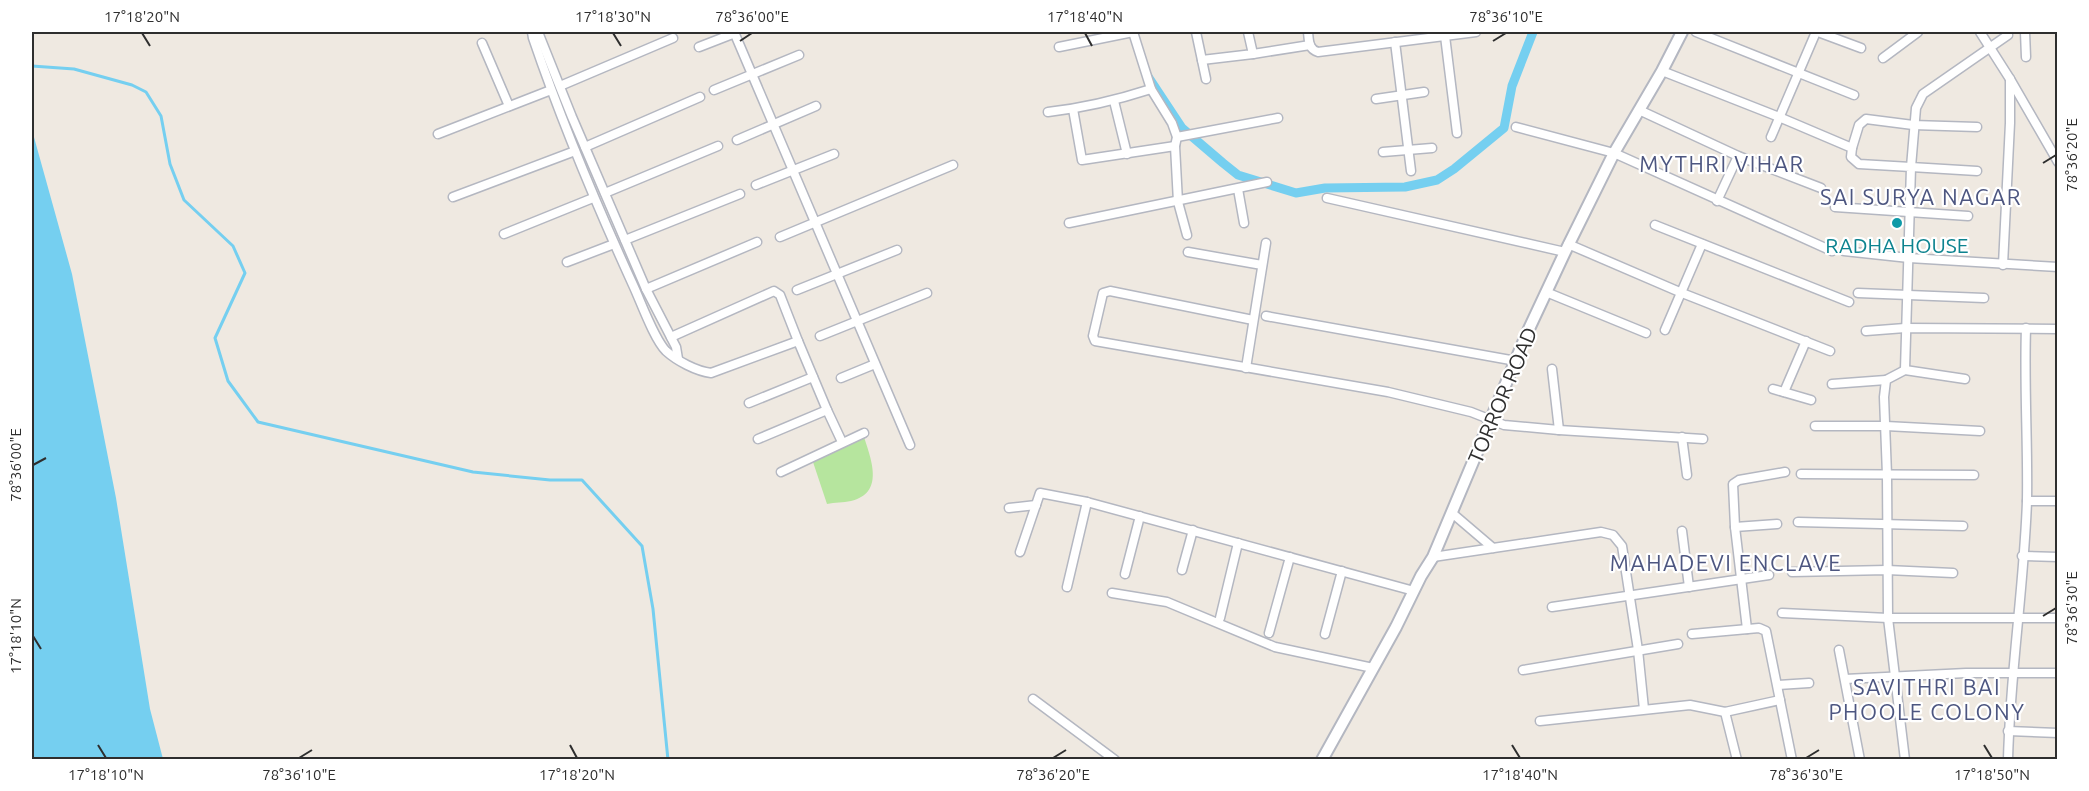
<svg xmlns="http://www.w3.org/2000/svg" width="2089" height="791" viewBox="0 0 2089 791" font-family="Ubuntu,sans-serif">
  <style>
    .green { fill: #b6e59e }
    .water { fill: #75cff0 }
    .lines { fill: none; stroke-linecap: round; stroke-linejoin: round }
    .stream { stroke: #75cff0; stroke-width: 3 }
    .canal { stroke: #75cff0; stroke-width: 9 }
    .street-casing { stroke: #b4b7c1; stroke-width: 11 }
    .secondary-casing { stroke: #b4b7c1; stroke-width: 14 }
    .street { stroke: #fff; stroke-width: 8 }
    .secondary { stroke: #fff; stroke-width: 10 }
    .ticks { fill: none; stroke: #2e2e2e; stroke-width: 2 }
    .culture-dot { fill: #0f9aa8; stroke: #fff; stroke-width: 2 }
    .labels { text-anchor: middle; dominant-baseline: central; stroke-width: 4.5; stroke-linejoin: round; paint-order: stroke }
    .culture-label { font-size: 21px; fill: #0d838f; stroke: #fff }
    .street-label { font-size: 21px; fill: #2e2e2e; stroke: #fff }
    .neighbourhood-label { font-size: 22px; letter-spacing: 1.5px; fill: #4d5680; stroke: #fff }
    .neatline { fill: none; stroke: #2e2e2e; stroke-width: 2 }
    .ticks-label { font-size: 15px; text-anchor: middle; fill: #2e2e2e }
  </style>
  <rect width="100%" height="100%" fill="#efe9e1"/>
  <path class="green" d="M864,437C871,459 885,493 851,501C843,503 835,502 827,504L813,462Z"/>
  <path class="water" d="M32,130L72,274L116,498L150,709L163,759H32Z"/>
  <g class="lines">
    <path class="stream" d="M32,66L74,69L132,85L146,92L161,116L170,164L184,200L233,246L245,273L215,338L228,381L258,422L473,472L550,480H582L642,546L653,609L668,760"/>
    <path class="canal" d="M1147,75L1182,128L1223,163L1238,175L1296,193L1325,188L1405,187L1437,180L1454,169L1504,128L1512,86L1533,32"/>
    <defs>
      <g id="street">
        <path d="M532,32L533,38C562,123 596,204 633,285C641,302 654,339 666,351C677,361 696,371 711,373L798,341L827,410L842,442"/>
        <path d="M538,32L572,117L646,289L676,347L678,359"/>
        <path d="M734,32L910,445"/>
        <path d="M1133,32L1151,89L1172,123L1177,137L1175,146L1178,202L1187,235"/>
        <path d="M1196,32L1206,79"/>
        <path d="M1308,32C1309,40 1308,49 1318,52L1476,32"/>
        <path d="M1696,32L1854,95"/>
        <path d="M1818,32L1861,48"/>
        <path d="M1980,32L2010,79L2058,162"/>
        <path d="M2025,32L2026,57"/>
        <path d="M1445,36L1457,133"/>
        <path d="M1395,42L1411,171"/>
        <path d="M482,43L509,106"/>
        <path d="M699,47L735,33"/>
        <path d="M1059,47L1133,32"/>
        <path d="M1253,54L1310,45"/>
        <path d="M1883,58L1918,32"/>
        <path d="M1202,60L1253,54L1248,32"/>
        <path d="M1662,71L1779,117L1852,148L1851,157L1859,164L1911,167L1905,370"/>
        <path d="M560,86L673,38"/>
        <path d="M714,90L799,55"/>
        <path d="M1376,99L1424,92"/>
        <path d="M1114,101L1127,154"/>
        <path d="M1073,109L1082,160L1175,146"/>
        <path d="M1639,110L1738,156L1821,188"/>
        <path d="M1048,112C1083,108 1117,100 1151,89"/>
        <path d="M1516,127L1614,153L1832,251"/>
        <path d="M438,134L551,90"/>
        <path d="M1177,137L1278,118"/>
        <path d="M1771,137L1816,32"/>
        <path d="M737,140L816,106"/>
        <path d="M585,147L700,97"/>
        <path d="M1852,148L1859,125L1866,119L1913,125L1977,127"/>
        <path d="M1383,152L1432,148"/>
        <path d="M1977,171L1911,167L1916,108L1923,94L2008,35"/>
        <path d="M756,185L834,154"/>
        <path d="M1238,189L1244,223"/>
        <path d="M605,193L718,146"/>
        <path d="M453,197L575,151"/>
        <path d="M1327,198L1565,252"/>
        <path d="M1717,201L1738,156"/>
        <path d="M1835,207L1968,216"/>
        <path d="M1069,223L1267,182"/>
        <path d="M1655,225L1849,302"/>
        <path d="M504,234L593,198"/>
        <path d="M780,237L953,165"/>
        <path d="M625,240L740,194"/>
        <path d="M1568,244L1682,293L1830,351"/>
        <path d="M1844,251L1909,258L2058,267"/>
        <path d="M1188,252L1262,265"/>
        <path d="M567,262L614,244"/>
        <path d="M2003,265L2010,123V79"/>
        <path d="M646,289L757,242"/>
        <path d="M797,290L897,250"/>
        <path d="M1546,292L1646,333"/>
        <path d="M1858,293L1984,298"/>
        <path d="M1266,316L1516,361"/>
        <path d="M1253,320L1110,291L1103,293L1093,336L1095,341L1388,392L1471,412L1504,425L1559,430L1703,439"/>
        <path d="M1665,330L1702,244"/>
        <path d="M1866,331L1905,328L2058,329"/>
        <path d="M820,336L927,293"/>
        <path d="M671,337L774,291L780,295L798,341"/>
        <path d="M1246,368L1266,243"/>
        <path d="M1552,369L1559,430"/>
        <path d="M841,378L875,364"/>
        <path d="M1832,384L1886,380"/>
        <path d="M1773,389L1811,400"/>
        <path d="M1784,392L1806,341"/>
        <path d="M749,403L813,377"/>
        <path d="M1815,426H1886L1980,431"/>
        <path d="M1682,437L1687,475"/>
        <path d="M758,439L827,410"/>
        <path d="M781,472L864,433"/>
        <path d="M1801,474L1974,475"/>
        <path d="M2027,501H2058"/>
        <path d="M1009,508L1036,505"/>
        <path d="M1452,513L1493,548"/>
        <path d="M1798,522L1963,526"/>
        <path d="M1735,527L1777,524"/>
        <path d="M1682,531L1689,587"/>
        <path d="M1020,552L1040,493L1087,502L1414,591"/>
        <path d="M2022,556L2058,557"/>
        <path d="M1433,557L1601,532L1613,535L1622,546L1638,650L1644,709"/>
        <path d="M1182,570L1193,530"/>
        <path d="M1792,572L1887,570L1953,573"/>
        <path d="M1125,574L1140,516"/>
        <path d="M1067,587L1087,502"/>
        <path d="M1112,593L1167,602L1275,647L1373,668"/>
        <path d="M1552,607L1769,575"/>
        <path d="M1782,613L1888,618H2058"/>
        <path d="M1220,618L1238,543"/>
        <path d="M1747,629L1735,527L1733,484L1739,480L1785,472"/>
        <path d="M1269,633L1290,557"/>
        <path d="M1325,634L1342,571"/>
        <path d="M1692,634L1759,628L1766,631L1792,760"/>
        <path d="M1839,650L1860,760"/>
        <path d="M1523,670L1678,644"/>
        <path d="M1845,679L1966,673H2058"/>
        <path d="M1778,685L1809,683"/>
        <path d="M1033,699L1115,760"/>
        <path d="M1725,712L1737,760"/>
        <path d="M1540,721L1690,705L1725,712L1780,700"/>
        <path d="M2008,731L2058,733"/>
        <path d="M1905,760L1888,618L1887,475L1884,397L1886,380L1905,370L1965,379"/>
        <path d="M2008,760C2010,673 2024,587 2027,501C2028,443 2024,386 2026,328"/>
      </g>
      <path id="secondary" d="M1322,760L1396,627L1421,576L1433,557L1528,331L1565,252L1614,153L1662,71L1682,32"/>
    </defs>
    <use href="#street" class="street-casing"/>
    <use href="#secondary" class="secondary-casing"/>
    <use href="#street" class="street"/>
    <use href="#secondary" class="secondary"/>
  </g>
  <path class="ticks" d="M142,33L150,46M613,33L621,46M1085,33L1092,46M740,41L752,33M1493,41L1506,33M2043,163L2056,155M33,465L46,458M2043,616L2056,608M33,636L41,649M98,745L106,758M570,745L577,758M1512,745L1520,758M1984,745L1992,758M299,758L312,750M1053,758L1066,750M1806,758L1819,750"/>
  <circle class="culture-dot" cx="1897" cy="223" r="6"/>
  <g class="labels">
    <g class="culture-label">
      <text x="1897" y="245">RADHA HOUSE</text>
    </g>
    <g class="street-label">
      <text transform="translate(1502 395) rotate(-67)">TORROR ROAD</text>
    </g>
    <g class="neighbourhood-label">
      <text x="1722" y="163">MYTHRI VIHAR</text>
      <text x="1921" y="196">SAI SURYA NAGAR</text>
      <text x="1726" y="562">MAHADEVI ENCLAVE</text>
      <text x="1927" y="686">SAVITHRI BAI<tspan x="1927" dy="25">PHOOLE COLONY</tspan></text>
    </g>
  </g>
  <rect width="2089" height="791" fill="none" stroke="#ffffff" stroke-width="66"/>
  <rect x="33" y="33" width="2023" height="725" class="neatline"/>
  <g class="ticks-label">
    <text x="142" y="22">17°18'20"N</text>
    <text x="613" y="22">17°18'30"N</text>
    <text x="752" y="22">78°36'00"E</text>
    <text x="1085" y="22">17°18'40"N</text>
    <text x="1506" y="22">78°36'10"E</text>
    <text transform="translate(2072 155) rotate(-90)" y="5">78°36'20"E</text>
    <text transform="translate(16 465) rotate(-90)" y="5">78°36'00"E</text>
    <text transform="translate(2072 608) rotate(-90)" y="5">78°36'30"E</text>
    <text transform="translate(16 636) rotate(-90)" y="5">17°18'10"N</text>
    <text x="106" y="780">17°18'10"N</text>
    <text x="299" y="780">78°36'10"E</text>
    <text x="577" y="780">17°18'20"N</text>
    <text x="1053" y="780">78°36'20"E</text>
    <text x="1520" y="780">17°18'40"N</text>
    <text x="1806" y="780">78°36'30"E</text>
    <text x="1992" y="780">17°18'50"N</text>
  </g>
</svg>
